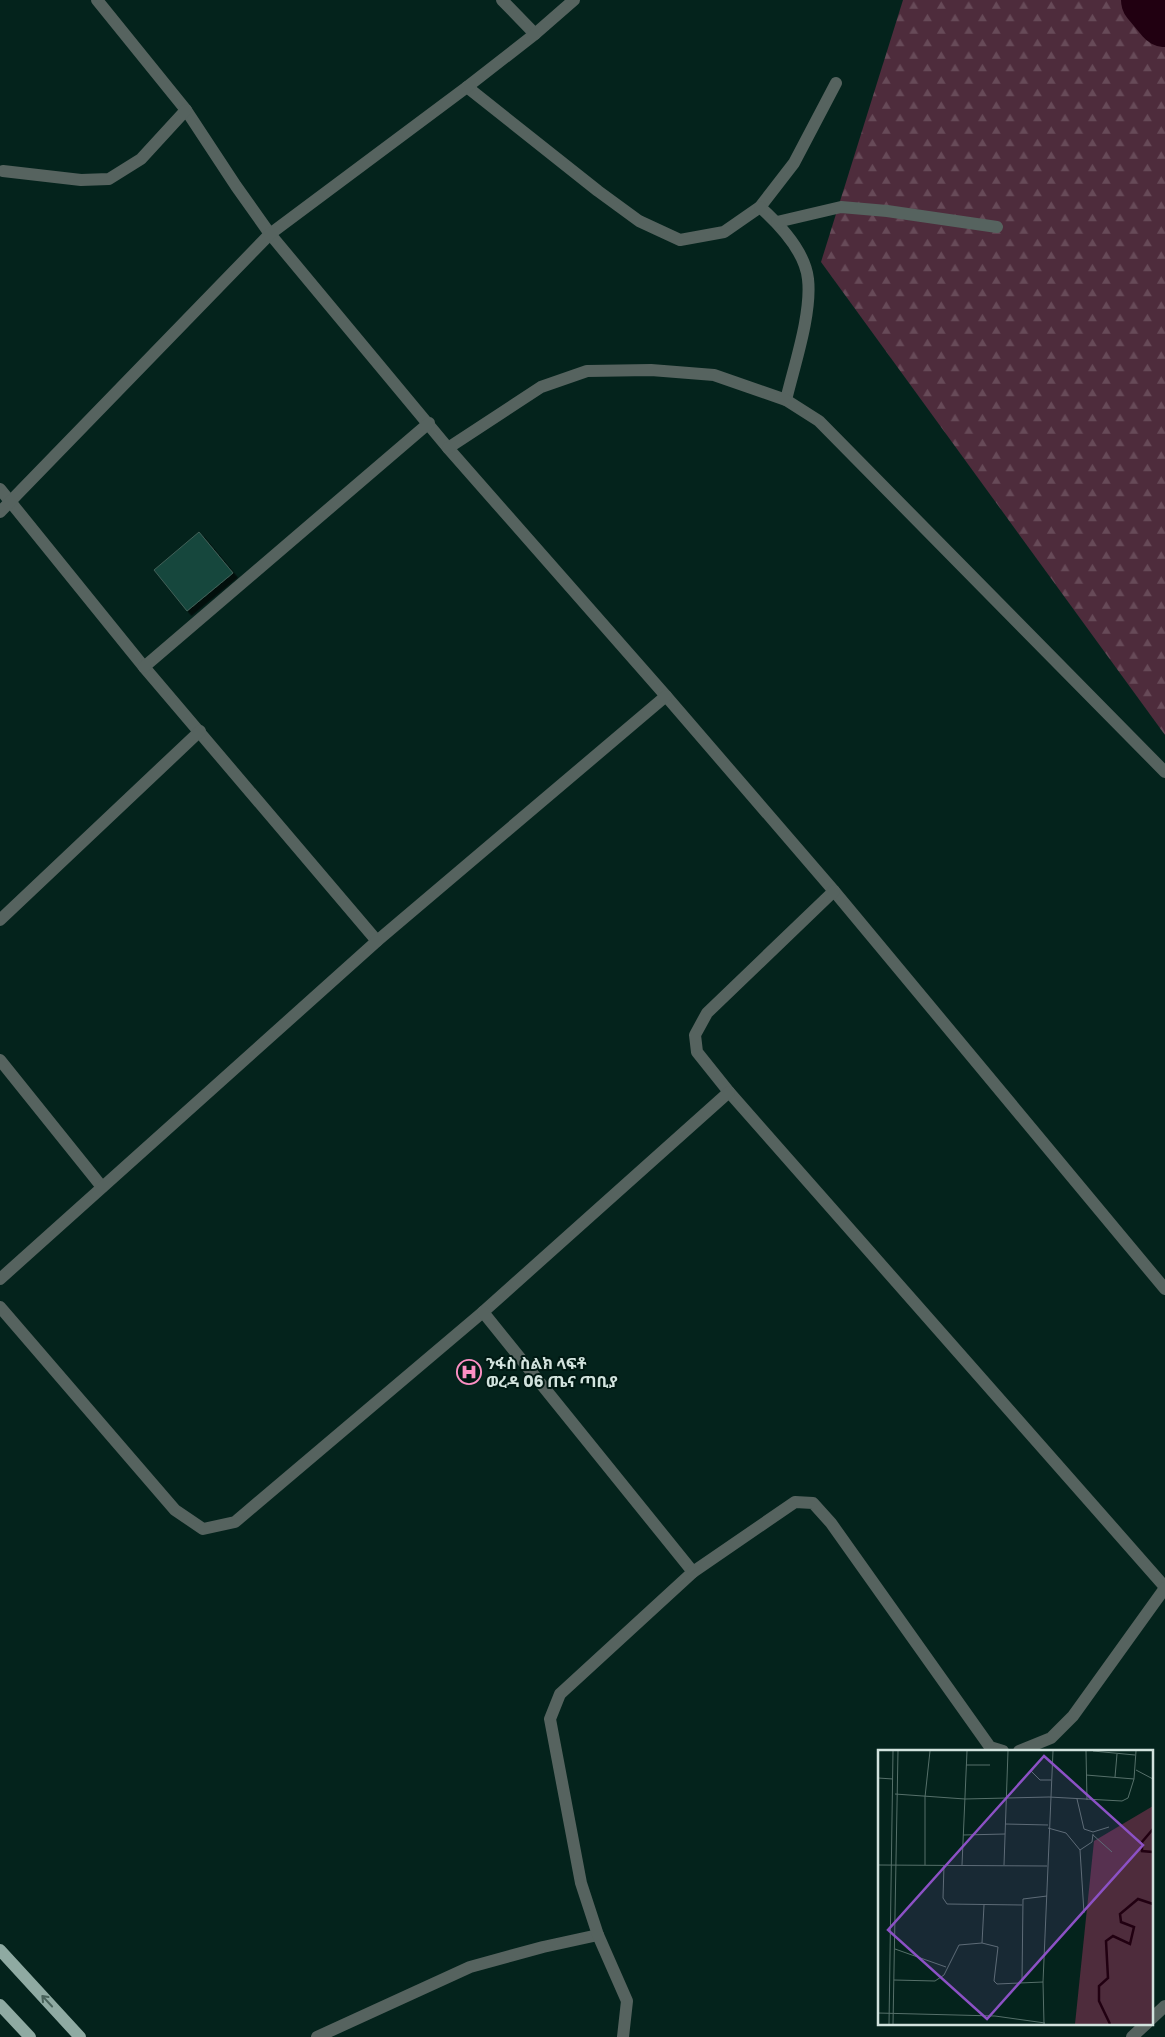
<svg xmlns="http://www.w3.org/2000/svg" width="1165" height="2037" viewBox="0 0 1165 2037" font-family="Poppins,'Noto Sans Ethiopic',sans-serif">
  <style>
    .forest { fill: url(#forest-firs) }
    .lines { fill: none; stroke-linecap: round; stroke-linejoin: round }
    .river { stroke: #210011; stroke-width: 58 }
    .building { fill: #15473d; stroke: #426058; filter: url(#shadow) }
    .street { stroke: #56635f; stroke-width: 12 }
    .primary { stroke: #8faaa2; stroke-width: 12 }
    .oneway { stroke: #48625a }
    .labels { text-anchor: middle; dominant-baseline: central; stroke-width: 4; stroke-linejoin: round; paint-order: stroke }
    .poi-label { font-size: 16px; font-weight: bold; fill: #d2e3de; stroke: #001913; text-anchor: start }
    .inset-river { fill: none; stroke: #210011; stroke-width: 2.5 }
    .inset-road { fill: none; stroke: #56706a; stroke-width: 1 }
    .view { fill: #8c51c5; fill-opacity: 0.15; stroke: #8c51c5; stroke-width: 2.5 }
    .inset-edge { fill: none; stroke: #d2e3de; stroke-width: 2.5 }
  </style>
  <defs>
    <pattern id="forest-firs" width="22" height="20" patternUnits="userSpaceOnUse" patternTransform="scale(1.25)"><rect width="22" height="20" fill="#4e2c3c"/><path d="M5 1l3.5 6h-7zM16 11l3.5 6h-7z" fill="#674a58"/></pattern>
    <filter id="shadow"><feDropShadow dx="4.5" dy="4.5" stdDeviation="0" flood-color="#0009"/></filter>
  </defs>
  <rect width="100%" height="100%" fill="#04231c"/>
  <path class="forest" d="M903,0H1165V735L821,262Z"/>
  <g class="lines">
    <path class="river" d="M1150,0L1165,18"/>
  </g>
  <path class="building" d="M199,532L233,573L187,611L154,570Z"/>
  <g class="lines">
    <g class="street">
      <path d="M97,0L186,110L236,186L270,234L448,448L666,696L834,891L1165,1289"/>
      <path d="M502,0L535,34"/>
      <path d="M467,87L598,191L639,221L680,240L724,232L760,207L794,163L836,83"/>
      <path d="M3,171L81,180L109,179L141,159L186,110"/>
      <path d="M760,207C780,225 805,251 808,279C812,314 794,366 786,400"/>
      <path d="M777,222L841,207L887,211L997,227"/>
      <path d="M448,448L541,387L587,371L651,370L714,375L786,400L819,421L1165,772"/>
      <path d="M0,489L144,667L377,941"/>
      <path d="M0,512L270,234L467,87L535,34L574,0"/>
      <path d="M144,667L429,423"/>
      <path d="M834,891L707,1013L695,1035L697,1052L729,1092L1165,1587"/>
      <path d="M0,920L200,731"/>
      <path d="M0,1060L102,1187"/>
      <path d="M0,1279L377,941L666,696"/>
      <path d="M0,1307L175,1510L203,1529L235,1522L483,1312L729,1092"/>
      <path d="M483,1312L693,1572"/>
      <path d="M1019,1751L1051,1738L1073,1716L1165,1588"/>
      <path d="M1151,2019L1165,2006"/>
      <path d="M317,2037L470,1967L543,1947L598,1935"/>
      <path d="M623,2037L627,2001L598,1935L581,1883L550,1719L560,1694L693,1572L795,1502L813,1503L831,1523L990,1747L1003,1751"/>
      <path d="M1132,2037L1147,2023"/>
    </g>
    <g class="primary">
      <path d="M0,1950L80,2037"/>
      <path d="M0,2005L30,2037"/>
    </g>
  </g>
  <defs><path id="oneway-shaft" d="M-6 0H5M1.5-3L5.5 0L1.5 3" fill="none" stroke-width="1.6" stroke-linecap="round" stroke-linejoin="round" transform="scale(1.25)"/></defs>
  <use class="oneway" href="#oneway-shaft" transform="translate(47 2001) rotate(-133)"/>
  <defs>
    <symbol id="hospital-ring" viewBox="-11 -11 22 22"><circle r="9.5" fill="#001913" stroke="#fc8fc3" stroke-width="1.5"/><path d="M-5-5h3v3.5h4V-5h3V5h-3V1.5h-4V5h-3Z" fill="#fc8fc3"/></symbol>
  </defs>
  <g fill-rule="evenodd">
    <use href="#hospital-ring" x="455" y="1358" width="28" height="28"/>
  </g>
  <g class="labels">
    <g class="poi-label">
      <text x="486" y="1363">ንፋስ ስልክ ላፍቶ<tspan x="486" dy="18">ወረዳ 06 ጤና ጣቢያ</tspan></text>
    </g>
  </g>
  <g transform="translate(878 1750)">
    <rect width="275" height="275" fill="#04231c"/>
    <path d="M275,56V274H197L216,91Z" fill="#4e2c3c"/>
    <path class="inset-river" d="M275,79L264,92V101L275,102M232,274L221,251V236L230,228L228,191L235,186L252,194L256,177L243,172L242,164L260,149L275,154"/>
    <path class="inset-road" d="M208,1L209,50M215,1L257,5M88,15H112M258,20L275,29M153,21L162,30H173M208,25L256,29M237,27L239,4M0,28L15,29M17,44L87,49L171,47L244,51L250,48L256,29L258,1M199,49L206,79L215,82L231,77M127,74L170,75M170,78L188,83L202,100L206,163M85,85L127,84M215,85L234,102M202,100L214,92L215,84M0,115L169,116M47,115V47L52,1M66,115L65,148L69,154L144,155M84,115L89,1M126,115L130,1M104,193L106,155M17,199L68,217M16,230L57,231L66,225L81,195L104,193L120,197L116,231L119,234L165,232L175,1M144,231L145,149L169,146M165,232L166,274M0,263L117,266L167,273M11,274L15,1M15,274L20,1"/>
    <path class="view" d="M166,6L265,95L109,269L10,180Z"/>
    <rect width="275" height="275" class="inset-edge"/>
  </g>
</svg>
